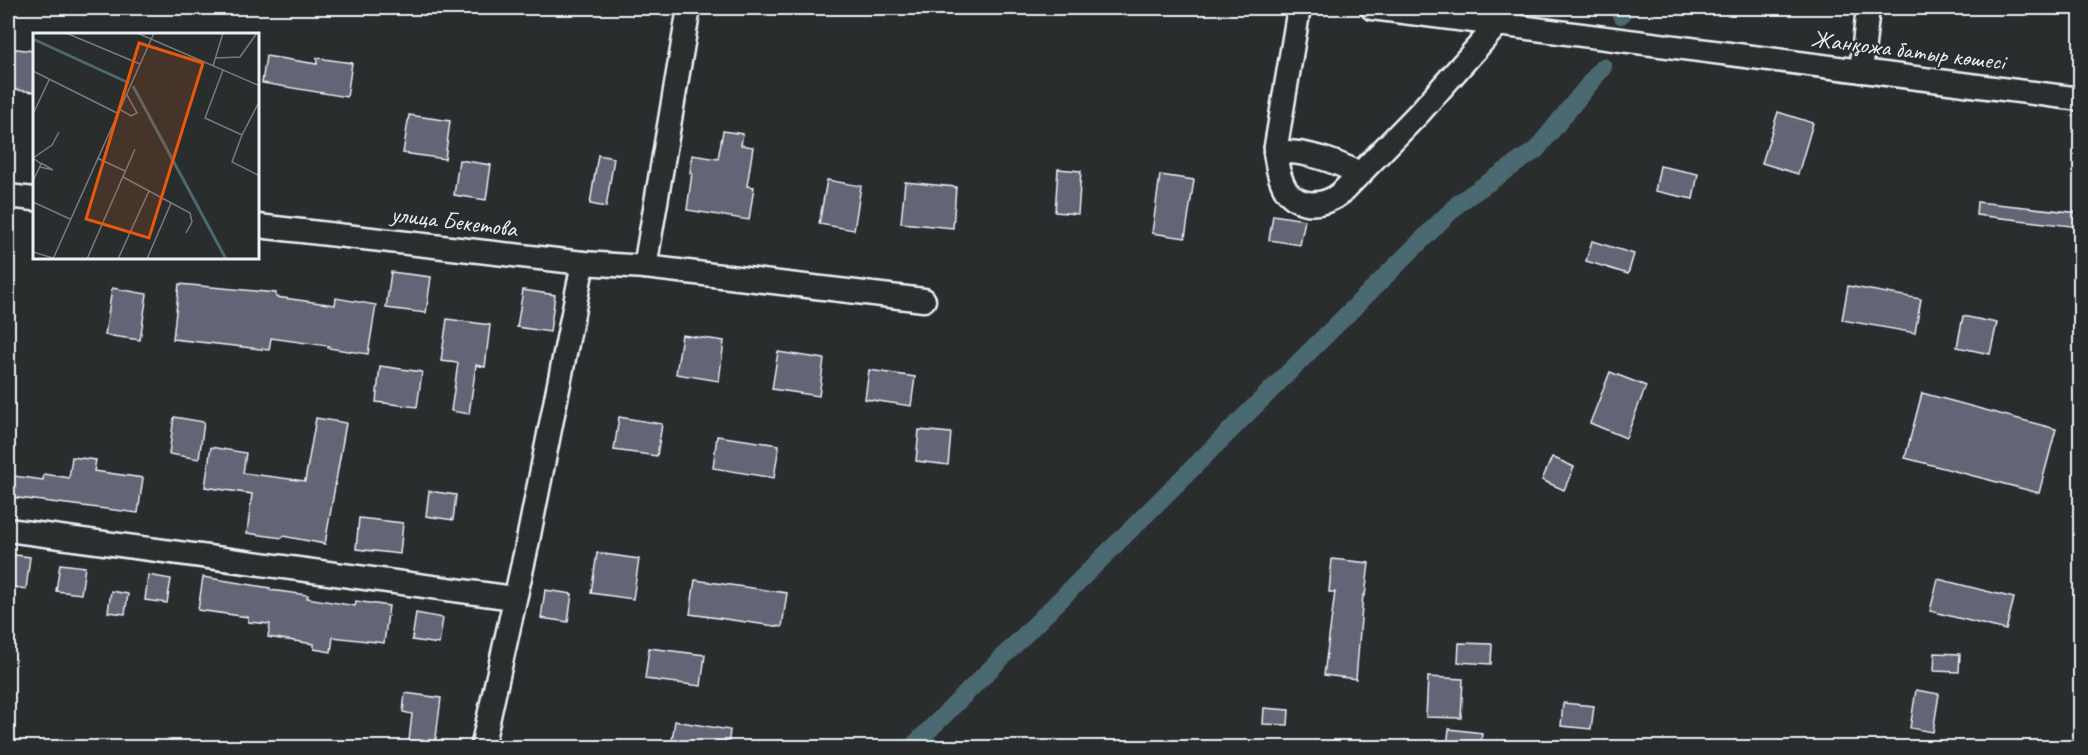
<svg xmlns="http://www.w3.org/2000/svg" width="2088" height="755" viewBox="0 0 2088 755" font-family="Caveat,sans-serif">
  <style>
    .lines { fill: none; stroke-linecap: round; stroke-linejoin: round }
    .canal { stroke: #4c696f; stroke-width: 18 }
    .building { fill: #626574; stroke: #e8f1f8; stroke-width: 1.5 }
    .minor-casing { stroke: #e8f1f8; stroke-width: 27 }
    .minor { stroke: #2a2d2e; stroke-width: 22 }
    .labels { text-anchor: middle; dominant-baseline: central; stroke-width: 4.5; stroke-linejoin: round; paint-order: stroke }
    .street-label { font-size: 24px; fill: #e8f1f8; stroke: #2a2d2e }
    .inset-river { fill: none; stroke: #4c696f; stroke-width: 3 }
    .inset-road { fill: none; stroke: #767b7f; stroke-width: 1.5 }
    .view { fill: #e8590c; fill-opacity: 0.15; stroke: #e8590c; stroke-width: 3 }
    .inset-edge { fill: none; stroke: #e8f1f8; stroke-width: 3 }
  </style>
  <rect width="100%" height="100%" fill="#2a2d2e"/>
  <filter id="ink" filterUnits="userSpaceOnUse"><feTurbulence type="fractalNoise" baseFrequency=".0167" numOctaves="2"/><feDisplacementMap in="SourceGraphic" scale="12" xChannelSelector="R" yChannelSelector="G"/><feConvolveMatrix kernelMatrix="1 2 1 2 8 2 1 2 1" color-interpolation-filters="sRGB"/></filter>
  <g filter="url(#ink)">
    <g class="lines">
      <g class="canal">
        <path d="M1621,15L1623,8"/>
        <path d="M911,748L1460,202L1536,150L1603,67"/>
      </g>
    </g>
    <g class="building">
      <path d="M8,48L34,51V92L8,89Z"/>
      <path d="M266,56L317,64V58L352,63L347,97L262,83Z"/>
      <path d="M1778,112L1813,123L1798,174L1762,163Z"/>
      <path d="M409,115L450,121L445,159L403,153Z"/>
      <path d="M723,131L743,134L741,145L753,147L747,186L754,187L749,220L687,210L692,173H690L692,155L718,159Z"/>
      <path d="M598,155L614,158L606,207L590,204Z"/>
      <path d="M459,160L491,165L486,200L454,195Z"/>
      <path d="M1660,166L1698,174L1693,199L1655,191Z"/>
      <path d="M1058,169L1081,171L1078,214L1055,212Z"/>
      <path d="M1160,175L1194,180L1185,238L1152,233Z"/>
      <path d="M827,180L861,186L854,230L819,224Z"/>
      <path d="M905,182L956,187L953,228L901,223Z"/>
      <path d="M1977,202L2080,213V227L1976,215Z"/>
      <path d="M1273,215L1305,220L1300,245L1269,240Z"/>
      <path d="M1592,241L1634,254L1628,274L1586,261Z"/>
      <path d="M391,272L431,277L426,313L386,308Z"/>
      <path d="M179,284L276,293V297L335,305L336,298L376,305L368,354L328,348L329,346L271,338L269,350L173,339Z"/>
      <path d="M1848,286L1921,299L1915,333L1842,320Z"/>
      <path d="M112,288L147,294L140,340L105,335Z"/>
      <path d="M523,290L555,295L550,332L517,327Z"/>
      <path d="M1963,316L1997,323L1990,354L1957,347Z"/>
      <path d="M447,319L490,325L485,367L476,365L469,414L451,411L458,363L441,361Z"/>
      <path d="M682,335L724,341L719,381L676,374Z"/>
      <path d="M778,352L824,359L819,396L772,389Z"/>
      <path d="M380,366L422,372L417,407L376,402Z"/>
      <path d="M869,370L915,377L911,406L865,399Z"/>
      <path d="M1610,372L1646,386L1626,438L1590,423Z"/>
      <path d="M1922,393L2056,429L2039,493L1905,458Z"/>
      <path d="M174,417L204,422L199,459L169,454Z"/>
      <path d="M619,417L662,424L657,456L614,450Z"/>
      <path d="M316,418L346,423L325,544L283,536L282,538L247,533L252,494L205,487L211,447L246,453L243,473L305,481Z"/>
      <path d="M919,430L951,433L948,465L916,461Z"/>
      <path d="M717,436L779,445L774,478L713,468Z"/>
      <path d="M72,457L96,460L94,471L143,478L138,513L11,497L14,476L43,480L44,474L69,478Z"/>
      <path d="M1552,457L1574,467L1564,490L1542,480Z"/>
      <path d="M429,491L456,495L453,520L426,516Z"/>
      <path d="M359,518L403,523L400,554L356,549Z"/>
      <path d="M597,553L639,559L633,599L591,593Z"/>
      <path d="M8,554L30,557L26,589L8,586Z"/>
      <path d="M1332,559L1369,563L1365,596L1363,595L1356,679L1324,675L1335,592H1329Z"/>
      <path d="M60,564L85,567L81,594L56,591Z"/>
      <path d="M148,575L171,579L167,603L145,600Z"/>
      <path d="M203,577L270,588V590L308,595L307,598L355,606L356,601L389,606L384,643L333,637L331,652L314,649V644L268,637L270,624L248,622V617L198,610Z"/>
      <path d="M1938,579L2014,598L2006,630L1930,611Z"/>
      <path d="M695,580L787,593L782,627L690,614Z"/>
      <path d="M545,590L572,594L568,622L541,618Z"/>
      <path d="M111,591L128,594L125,614L108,612Z"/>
      <path d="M416,613L443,618L439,644L412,640Z"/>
      <path d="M1459,643L1492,644L1491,664L1458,662Z"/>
      <path d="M649,648L705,655L701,686L645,679Z"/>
      <path d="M1935,653L1960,654L1959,672L1934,671Z"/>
      <path d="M1428,677L1463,679L1461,718L1426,717Z"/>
      <path d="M1916,690L1939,694L1933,732L1910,728Z"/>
      <path d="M405,693L441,698L435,745L409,741L412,714L403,712Z"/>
      <path d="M1563,703L1594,706L1591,729L1561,726Z"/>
      <path d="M1264,708L1289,710L1288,725L1263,724Z"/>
      <path d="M675,721L730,730L728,747H671Z"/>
      <path d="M1449,729L1482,733L1481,747H1447Z"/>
    </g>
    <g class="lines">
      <defs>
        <g id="minor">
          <path d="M1299,8L1275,152C1277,165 1279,179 1286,190C1300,209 1325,206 1341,193L1420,112L1498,24"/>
          <path d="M1372,8L2080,99"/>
          <path d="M1861,71L1868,8"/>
          <path d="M1275,152C1305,150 1334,161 1361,174"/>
          <path d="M8,196L34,199"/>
          <path d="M258,226L583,263L645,267L924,300"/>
          <path d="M645,267L689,8"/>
          <path d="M8,530L514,598"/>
          <path d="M482,748L526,550L583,263"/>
        </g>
      </defs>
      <use href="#minor" class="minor-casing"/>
      <use href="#minor" class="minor"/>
    </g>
  </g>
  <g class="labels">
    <g class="street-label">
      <text transform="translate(1908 50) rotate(7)">Жанқожа батыр көшесі</text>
      <text transform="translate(454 221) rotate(7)">улица Бекетова</text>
    </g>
  </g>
  <g transform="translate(33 33)">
    <rect width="226" height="226" fill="#2a2d2e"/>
    <path class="inset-river" d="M0,6L96,50M100,53L193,226"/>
    <path class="inset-road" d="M33,0L107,31M104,0L227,53M183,25L207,24L224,0M180,33L190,0M190,37L172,85L209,102L227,67M0,38L84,80M86,76L98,83L104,80L93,60M0,81L16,47M209,102L199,129L227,143M0,125L19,112L26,99M0,125L8,131L0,148M64,125L92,138M7,134L20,137L8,130M90,144L157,180L159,189L153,200M0,169L37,186M0,219L20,225M20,226L121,0M54,226L102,116M85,226L116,158M114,226L138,170"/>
    <path class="view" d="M106,10L170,30L116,205L53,186Z"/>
    <rect width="226" height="226" class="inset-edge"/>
  </g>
  <rect width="2088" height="755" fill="none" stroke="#2a2d2e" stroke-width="30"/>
  <rect x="15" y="15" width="2058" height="725" fill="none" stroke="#e8f1f8" stroke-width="2" filter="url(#ink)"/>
</svg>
